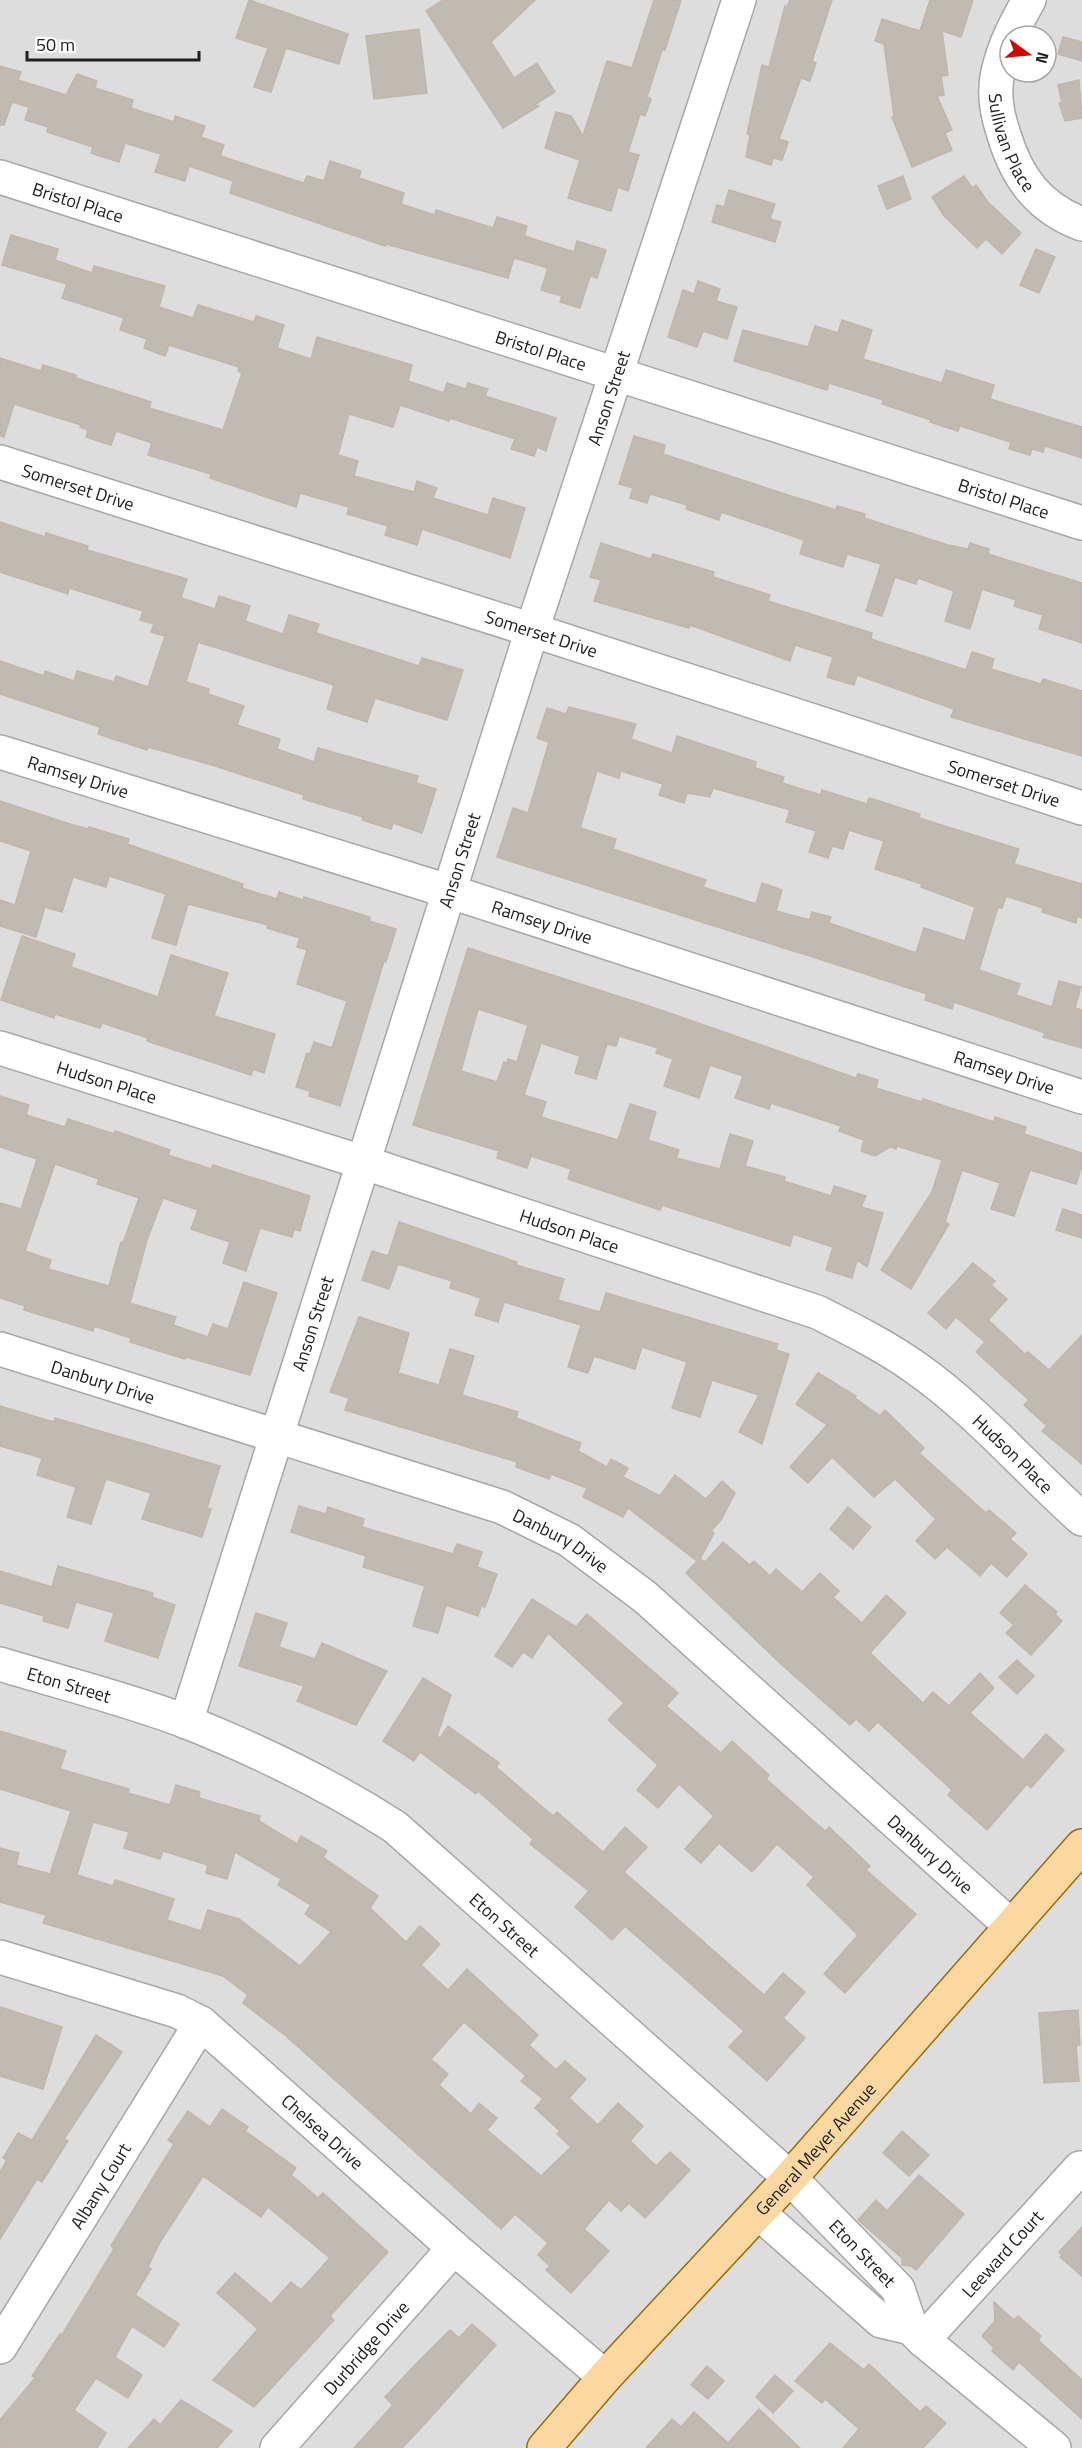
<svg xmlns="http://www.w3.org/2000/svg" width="1082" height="2448" viewBox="0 0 1082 2448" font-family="'Titillium Web',sans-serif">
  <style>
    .residential { fill: #dedddd; fill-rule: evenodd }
    .building { fill: #c1bab3; stroke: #c2b5a9; stroke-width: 1.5; fill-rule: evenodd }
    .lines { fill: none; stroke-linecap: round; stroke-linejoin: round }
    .minor-casing { stroke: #a7a7a7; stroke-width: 36 }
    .major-casing { stroke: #9b6c01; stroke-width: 36 }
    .minor { stroke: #fff; stroke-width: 33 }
    .major { stroke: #fbd7a1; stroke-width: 33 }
    .labels { text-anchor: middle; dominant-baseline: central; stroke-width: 5; stroke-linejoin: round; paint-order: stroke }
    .street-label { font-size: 18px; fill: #202020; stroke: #fff }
  </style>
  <rect width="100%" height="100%" fill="#f1eee7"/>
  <path class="residential" d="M0,0H1082V2448H0ZM1010,36H1046V72H1010Z"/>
  <g class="building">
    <path d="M249,0L348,34L339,64L286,48L271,92L254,87L268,48L236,38Z"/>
    <path d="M443,0H535L491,42L514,78L537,63L555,92L534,105L539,106L503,128L426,11Z"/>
    <path d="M654,0H681L665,50H662L647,97L651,99L645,116L640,114L628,152L639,155L628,191L618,187L611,211L568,198L580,160L545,148L556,112L571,116L583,136L607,61L632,68Z"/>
    <path d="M790,0H832L812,61L816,63L810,81L801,78L779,139L788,142L782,160L773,158L771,165L746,157L750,135L747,134L762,65L769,67L785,6L787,7Z"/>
    <path d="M930,0H973L961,37L942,31L948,75L941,76L944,95L937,96L952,130L945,133L952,150L912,167L892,117L894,116L884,44L875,41L882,19L920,31Z"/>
    <path d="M419,29L427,93L374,99L366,36Z"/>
    <path d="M1063,37L1082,42V61L1058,54Z"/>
    <path d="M0,66L21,72L18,80L66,95L77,74L97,81L95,88L133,100L131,108L174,122L175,116L205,126L201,137L224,145L220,156L304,183L307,176L324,181L330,161L361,171L359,178L404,193L401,204L435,215L436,210L493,228L497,217L527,226L524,236L574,252L577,241L606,250L597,278L590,276L580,308L560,302L562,296L541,290L548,268L514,258L508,278L386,244L385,246L230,193L233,181L189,166L185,181L155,172L161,154L125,143L119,162L91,153L93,147L47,132L48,127L25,120L29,107L12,102L4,125H0Z"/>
    <path d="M1079,80L1082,118L1065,121L1059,103H1062L1058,85Z"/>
    <path d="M903,176L911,199L887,209L878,186Z"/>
    <path d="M964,176L972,188L976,185L988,202L1021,233L1002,254L986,239L977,248L944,216L932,197Z"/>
    <path d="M729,190L775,204L770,219L781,222L775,242L712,222L717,205L724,207Z"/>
    <path d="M11,235L58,249L55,260L92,273L94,266L165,286L159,307L193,318L198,305L254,322L256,316L284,325L277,348L311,359L317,337L412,365L408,381L444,393L447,383L466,389L468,383L488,389L485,396L556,418L546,451L537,447L534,456L511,449L515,439L450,418L449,421L400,405L393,427L349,414L338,455L358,461L354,476L414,492L417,481L437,488L433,498L488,515L493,498L525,508L510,558L422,529L417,545L385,535L388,526L347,514L349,507L300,493L296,507L210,478L211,474L148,455L152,443L116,431L111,445L86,437L88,430L80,427L81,425L14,404L4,437L0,436V358L41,371L43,365L76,375V378L151,402L149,408L223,430L242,373L238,371L239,367L169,345L165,356L144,348L147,339L120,330L124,318L62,298L67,284L2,265Z"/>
    <path d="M1036,249L1055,257L1039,293L1020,285Z"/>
    <path d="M698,281L720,289L716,301L737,307L727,339L703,331L697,347L668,337L683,290L694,294Z"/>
    <path d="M842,320L872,330L863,359L942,383L946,370L994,385L990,399L1082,427V458L1045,446L1043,452L1032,449L1030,455L1009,449L1011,442L960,426L958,431L930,422L931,420L882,404L883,400L829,383L827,390L734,361L743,330L808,347L815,326L838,333Z"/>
    <path d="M634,436L665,445L663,454L791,496L836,510L837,506L865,514L864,518L948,545L968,549L970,543L989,549L988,554L1082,583V643L1039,629L1043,615L1014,606L1016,600L982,589L970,629L945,621L954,591L918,578L916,584L895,577L882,616L866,611L881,564L847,554L843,567L800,554L804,540L721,512L719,520L686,509L687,505L650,494L647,503L630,498L633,488L619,484Z"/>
    <path d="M0,522L45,537L46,533L88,546L87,550L187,579L181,598L215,609L219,596L250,606L245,621L283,634L289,615L319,624L316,633L419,666L422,658L463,670L447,720L375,698L367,722L327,709L334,685L198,642L186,682L209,689L208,694L244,706L237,725L280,739L277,749L314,762L318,748L418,776L416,783L436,789L422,833L393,823L391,829L362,820L363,817L303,799L304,795L212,765L148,747L147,750L98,734L100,727L0,694V661L44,676L45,671L74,681L77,671L114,682L116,676L148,687L165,636L151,632L154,624L140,620L143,611L69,588L68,594L0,572Z"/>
    <path d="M601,543L651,559L653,554L714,572L713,577L770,595L768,601L872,633L871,639L966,670L972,652L994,659L991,669L1041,684L1043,679L1082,691V756L951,717L954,709L857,675L854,685L827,677L833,657L795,645L790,661L690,625L689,628L594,601L601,580L590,577Z"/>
    <path d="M569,707L636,724L631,739L672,753L677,736L756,762L755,768L784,777L782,783L821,795L822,790L867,804L869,798L920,814L919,818L1019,849L1014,864L1082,884V918L1077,916L1076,923L1042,912L1043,908L1006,896L1002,908L998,907L979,970L1020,984L1016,995L1052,1007L1059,981L1081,987L1075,1008L1082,1010V1048L1043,1037L1045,1033L954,1002L952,1009L925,1000L927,994L844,967L497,857L513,808L528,813L549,742L537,738L547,708L566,714ZM597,771L619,778L621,771L663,784L659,795L684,803L687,793L710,797L713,788L790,810L786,822L816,831L809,852L828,858L832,846L843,849L849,830L884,841L875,869L922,884L921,887L975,907L965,941L924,928L916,953L829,923L831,917L812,912L810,920L776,911L782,890L762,883L756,904L703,887L706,880L613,849L616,839L580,828Z"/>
    <path d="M0,801L73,825L88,829L89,827L129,839L127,844L243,884L242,888L277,899L279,892L303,900L304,897L370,917L369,921L396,929L386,962L384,961L340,1106L309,1096L310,1091L296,1087L307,1053L310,1054L314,1042L332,1048L347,1001L297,984L307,950L297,947L300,938L267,928L268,925L188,904L176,945L152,938L166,894L109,876L106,887L73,877L62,912L45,907L36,937L0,926V900L15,905L31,851L0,841Z"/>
    <path d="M22,936L75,954L71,967L158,997L171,955L228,973L214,1016L275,1034L264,1073L253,1069L251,1075L147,1041L148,1038L102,1023L100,1028L55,1014L54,1018L1,1000Z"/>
    <path d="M468,948L658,1009L856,1078L858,1074L878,1080L876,1088L922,1102L923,1099L994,1122L995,1117L1026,1127L1024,1134L1082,1153V1166L1076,1184L1030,1170L1014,1216L991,1209L1000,1183L962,1170L945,1222L949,1224L911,1289L881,1270L932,1192L942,1160L897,1146L896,1149L890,1147L875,1156L861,1151L864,1140L839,1131L841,1126L771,1103L769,1109L735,1098L743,1076L710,1065L699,1098L664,1086L673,1059L656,1053L658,1048L619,1036L616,1046L607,1044L596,1079L575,1073L580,1056L541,1043L524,1095L546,1102L541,1117L618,1140L630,1104L656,1112L648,1140L679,1150L676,1158L720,1169L730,1134L753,1141L745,1166L785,1177L784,1181L831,1196L834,1186L866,1196L861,1207L883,1213L867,1267L857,1260L852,1278L826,1270L833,1247L793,1234L790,1246L662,1205L660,1210L568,1179L571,1169L531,1156L527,1168L497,1158L499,1151L413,1125ZM478,1009L528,1025L517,1062L508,1059L507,1063L504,1062L497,1082L461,1071Z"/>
    <path d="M0,1096L29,1105L26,1115L65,1127L68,1119L114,1134L115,1131L170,1150L168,1155L211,1169L213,1165L310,1196L300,1231L294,1229L292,1237L260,1228L246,1271L223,1263L230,1242L191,1229L198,1210L163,1198L147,1240L130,1303L176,1317L173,1325L208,1337L213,1324L228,1329L244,1282L277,1293L250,1375L186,1357L185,1359L130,1342L131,1338L94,1326L93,1331L24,1310L25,1306L0,1298V1203L21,1209L37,1159L0,1147ZM55,1164L99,1179L97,1184L139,1198L123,1243L121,1242L109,1286L48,1269L51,1260L25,1251Z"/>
    <path d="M1063,1209L1082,1215V1238L1056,1230Z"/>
    <path d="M399,1222L517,1262L516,1265L564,1279L558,1300L600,1312L606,1293L778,1344L776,1350L789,1354L762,1444L739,1432L759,1395L712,1380L700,1417L672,1408L687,1362L642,1347L635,1369L594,1356L588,1373L568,1367L581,1325L504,1302L498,1322L475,1315L481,1298L450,1288L452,1281L398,1264L389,1289L362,1280L372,1251L388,1256Z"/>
    <path d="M973,1263L995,1281L991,1285L1007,1299L988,1320L1025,1354L1028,1352L1049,1370L1082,1335V1464L1042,1431L1047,1426L1024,1405L1029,1400L976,1352L985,1342L956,1317L946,1329L928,1313Z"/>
    <path d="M359,1317L409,1333L398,1373L439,1385L450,1349L474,1356L462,1395L518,1412L516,1418L581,1443L578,1451L607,1467L611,1459L628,1468L623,1477L660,1496L675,1475L706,1499L722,1481L735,1493L721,1520L711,1531L714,1533L700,1559L705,1562L723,1542L750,1565L754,1561L770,1576L776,1569L802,1592L820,1573L839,1591L833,1597L862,1623L886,1595L906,1613L870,1653L923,1703L933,1692L949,1706L980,1673L994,1688L970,1713L1023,1760L1046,1734L1064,1750L1031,1788L1027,1784L987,1830L948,1795L952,1790L878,1722L869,1731L856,1719L850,1725L782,1665L686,1573L697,1561L628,1508L623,1517L583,1497L587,1488L551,1474L549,1479L516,1467L517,1462L345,1410L349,1398L330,1392Z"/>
    <path d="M818,1373L856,1396L855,1398L880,1416L885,1410L924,1448L919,1453L986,1513L989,1510L1016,1533L1010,1539L1027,1554L1007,1577L991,1563L980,1576L947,1547L935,1559L916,1541L936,1519L895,1479L874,1497L832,1457L808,1483L790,1467L827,1425L796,1404Z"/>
    <path d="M0,1406L54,1422L55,1418L220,1466L207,1508L211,1509L202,1537L142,1519L151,1493L106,1479L91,1524L67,1517L76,1487L37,1475L42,1458L0,1446Z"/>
    <path d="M299,1506L326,1514L328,1507L364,1519L362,1527L453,1554L457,1544L482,1552L477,1567L497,1574L485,1607L481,1606L478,1616L446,1605L438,1633L413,1626L425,1586L363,1567L366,1556L291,1532Z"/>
    <path d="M848,1507L871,1527L853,1549L830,1529Z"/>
    <path d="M58,1566L153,1593L152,1597L175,1605L158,1658L105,1641L114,1613L76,1602L68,1628L43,1621L44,1616L0,1603V1571L52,1587Z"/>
    <path d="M1025,1585L1057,1612L1055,1614L1062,1621L1031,1655L1006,1633L1014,1625L1000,1613Z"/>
    <path d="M532,1599L576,1627L587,1614L678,1693L666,1706L721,1753L732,1741L769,1775L766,1779L825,1831L829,1827L870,1866L866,1870L916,1914L845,1993L824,1974L858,1935L807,1885L814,1877L777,1844L752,1872L719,1843L701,1863L685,1849L714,1816L679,1784L658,1808L637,1790L658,1765L608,1720L624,1703L548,1633L532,1658L523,1652L512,1667L495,1656Z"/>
    <path d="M256,1613L287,1623L279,1647L315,1659L322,1643L387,1671L356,1725L297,1701L304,1686L239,1666Z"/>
    <path d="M1017,1660L1034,1676L1017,1694L999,1677Z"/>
    <path d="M423,1678L451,1695L437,1736L440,1738L448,1726L499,1763L496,1767L553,1816L557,1812L603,1852L625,1827L647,1847L624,1872L764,1995L783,1973L805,1992L783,2018L805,2038L767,2081L729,2047L744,2031L625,1926L612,1940L575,1907L589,1891L530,1844L533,1839L478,1791L476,1794L420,1752L414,1761L383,1741Z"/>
    <path d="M0,1731L66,1751L60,1769L129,1789L128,1793L170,1805L176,1785L200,1792L199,1798L260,1816L259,1821L297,1844L301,1836L327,1851L323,1857L378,1896L370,1908L406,1942L420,1926L440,1944L421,1965L448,1990L467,1969L538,2035L529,2045L556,2070L565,2061L586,2079L569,2098L598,2125L618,2103L643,2126L630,2141L656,2166L670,2152L690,2170L645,2218L629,2203L621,2211L609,2200L584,2229L609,2251L571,2293L546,2270L550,2266L538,2255L548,2243L515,2214L501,2229L286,2036L243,2003L248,1995L223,1976L43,1923L46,1915L0,1902V1848L19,1853L16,1865L50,1874L71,1811L0,1789ZM93,1822L129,1832L124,1848L160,1859L163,1851L208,1865L206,1873L227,1879L235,1852L281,1879L278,1885L311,1905L305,1914L331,1932L300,1966L239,1919L208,1910L201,1931L167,1920L174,1899L115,1880L113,1886L77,1875ZM464,2022L526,2076L521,2081L543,2099L535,2108L560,2131L557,2134L571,2147L541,2176L487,2130L497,2118L479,2103L471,2114L439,2085L448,2074L431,2059Z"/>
    <path d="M0,2007L62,2027L43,2089L0,2076Z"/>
    <path d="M1078,2010L1080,2045H1076L1079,2081L1044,2083L1039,2013Z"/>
    <path d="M96,2035L122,2052L64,2139L68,2141L42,2182L37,2179L0,2239V2172L7,2160L3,2158L18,2133L32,2140Z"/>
    <path d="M222,2109L248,2127L245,2131L296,2168L291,2175L318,2198L323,2193L388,2252L330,2316L334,2320L254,2407L213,2380L258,2329L217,2293L235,2273L271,2304L291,2282L301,2290L330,2258L268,2207L261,2217L203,2176L160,2242L148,2267L151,2269L135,2295L179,2324L164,2347L132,2326L115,2357L142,2375L128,2398L96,2378L74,2410L106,2433L97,2448H0V2420L35,2378L32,2376L60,2334L62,2335L114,2249L111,2246L174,2144L168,2140L188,2111L210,2127Z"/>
    <path d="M902,2131L929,2155L909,2176L883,2153Z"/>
    <path d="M919,2175L964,2214L916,2270L911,2266L902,2265V2258L858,2220L876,2200L887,2211Z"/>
    <path d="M1082,2227V2276L1060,2257L1062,2255L1059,2252Z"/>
    <path d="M994,2302L1014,2320L1018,2316L1041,2336L1038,2340L1082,2380V2419L1019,2362L1013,2370L992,2351L994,2348L982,2336L995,2321Z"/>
    <path d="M472,2324L496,2345L420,2429L402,2448H354L393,2405L385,2397L415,2365L450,2330L459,2338Z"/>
    <path d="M830,2343L864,2370L869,2364L920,2412L926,2406L946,2423L923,2448H843L859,2429L825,2399L822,2403L795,2381Z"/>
    <path d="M707,2366L724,2381L708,2399L691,2385Z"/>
    <path d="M775,2375L793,2391L773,2413L756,2397Z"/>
    <path d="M181,2400L232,2431L217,2448H128L154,2419L160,2425Z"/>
    <path d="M759,2409L800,2448H646L672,2419L681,2427L694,2412L728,2443Z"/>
  </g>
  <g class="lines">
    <defs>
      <g id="minor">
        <path id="s1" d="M1029,0C1016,23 1004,45 998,72C993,94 997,114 1004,135C1017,178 1039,208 1082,224"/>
        <path id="s2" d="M0,177L1082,523"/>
        <path id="s3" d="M0,462L532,630L1082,808"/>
        <path id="s4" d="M0,752L451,892L1082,1097"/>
        <path id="s5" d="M0,1048L365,1163L817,1312C851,1329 885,1346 916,1368C977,1411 1027,1470 1082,1519"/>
        <path id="s6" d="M0,1349L502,1507L569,1540L645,1597L1011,1926"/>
        <path id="s7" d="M0,1664C61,1683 128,1699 187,1722C259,1751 330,1785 395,1827L790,2178L898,2289L911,2328L923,2340L1054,2448"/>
        <path id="s8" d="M186,1722L532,630L739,0"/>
        <path id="s9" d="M0,1957L177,2011L201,2023L454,2248L605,2377"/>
        <path d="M759,2213L881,2321L911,2328"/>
        <path id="s10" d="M923,2340L1080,2168"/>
        <path id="s11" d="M0,2347L201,2023"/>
        <path id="s12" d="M277,2448L454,2248"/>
      </g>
      <g id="major">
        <path id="s13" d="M544,2448L605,2377L790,2178L1082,1846"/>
      </g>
    </defs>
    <use href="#minor" class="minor-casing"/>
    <use href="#major" class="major-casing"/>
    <use href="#minor" class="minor"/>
    <use href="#major" class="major"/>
  </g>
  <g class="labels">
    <g class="street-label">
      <text stroke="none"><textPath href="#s1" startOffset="152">Sullivan Place</textPath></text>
      <text stroke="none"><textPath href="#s2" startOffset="82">Bristol Place</textPath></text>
      <text stroke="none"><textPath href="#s2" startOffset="568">Bristol Place</textPath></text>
      <text stroke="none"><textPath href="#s8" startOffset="1390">Anson Street</textPath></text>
      <text stroke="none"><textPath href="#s3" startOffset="82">Somerset Drive</textPath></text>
      <text stroke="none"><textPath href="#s2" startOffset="1054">Bristol Place</textPath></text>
      <text stroke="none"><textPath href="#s3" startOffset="568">Somerset Drive</textPath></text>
      <text stroke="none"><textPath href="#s4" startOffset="82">Ramsey Drive</textPath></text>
      <text stroke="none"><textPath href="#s3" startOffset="1054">Somerset Drive</textPath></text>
      <text stroke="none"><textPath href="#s8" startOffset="904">Anson Street</textPath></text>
      <text stroke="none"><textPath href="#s4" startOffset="568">Ramsey Drive</textPath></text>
      <text stroke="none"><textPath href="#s4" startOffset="1054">Ramsey Drive</textPath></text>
      <text stroke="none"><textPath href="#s5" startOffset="112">Hudson Place</textPath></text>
      <text stroke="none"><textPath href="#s5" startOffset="598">Hudson Place</textPath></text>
      <text stroke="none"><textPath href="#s8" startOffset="418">Anson Street</textPath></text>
      <text stroke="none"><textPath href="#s6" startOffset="108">Danbury Drive</textPath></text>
      <text stroke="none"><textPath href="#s5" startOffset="1102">Hudson Place</textPath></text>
      <text stroke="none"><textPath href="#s6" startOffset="594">Danbury Drive</textPath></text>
      <text stroke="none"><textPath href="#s7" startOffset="72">Eton Street</textPath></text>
      <text stroke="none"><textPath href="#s6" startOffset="1080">Danbury Drive</textPath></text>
      <text stroke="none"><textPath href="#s7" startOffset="576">Eton Street</textPath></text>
      <text stroke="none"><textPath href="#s9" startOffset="375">Chelsea Drive</textPath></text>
      <text stroke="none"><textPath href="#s13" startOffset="404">General Meyer Avenue</textPath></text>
      <text stroke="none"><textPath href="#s11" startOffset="190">Albany Court</textPath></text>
      <text stroke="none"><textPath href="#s7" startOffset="1062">Eton Street</textPath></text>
      <text stroke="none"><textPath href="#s10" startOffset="117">Leeward Court</textPath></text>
      <text stroke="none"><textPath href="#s12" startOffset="134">Durbridge Drive</textPath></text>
    </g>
  </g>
  <g transform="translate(1028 54) rotate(105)"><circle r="28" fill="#ffffff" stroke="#a6a6a6" stroke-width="1.5"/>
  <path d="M0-4.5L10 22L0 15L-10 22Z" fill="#cf0702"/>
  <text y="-9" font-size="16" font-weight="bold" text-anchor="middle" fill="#202020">N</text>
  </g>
  <path d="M27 51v9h172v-9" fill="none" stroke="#202020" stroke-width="3"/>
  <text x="36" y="51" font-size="18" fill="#202020" stroke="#ffffff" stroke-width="4.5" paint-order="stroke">50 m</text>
</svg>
